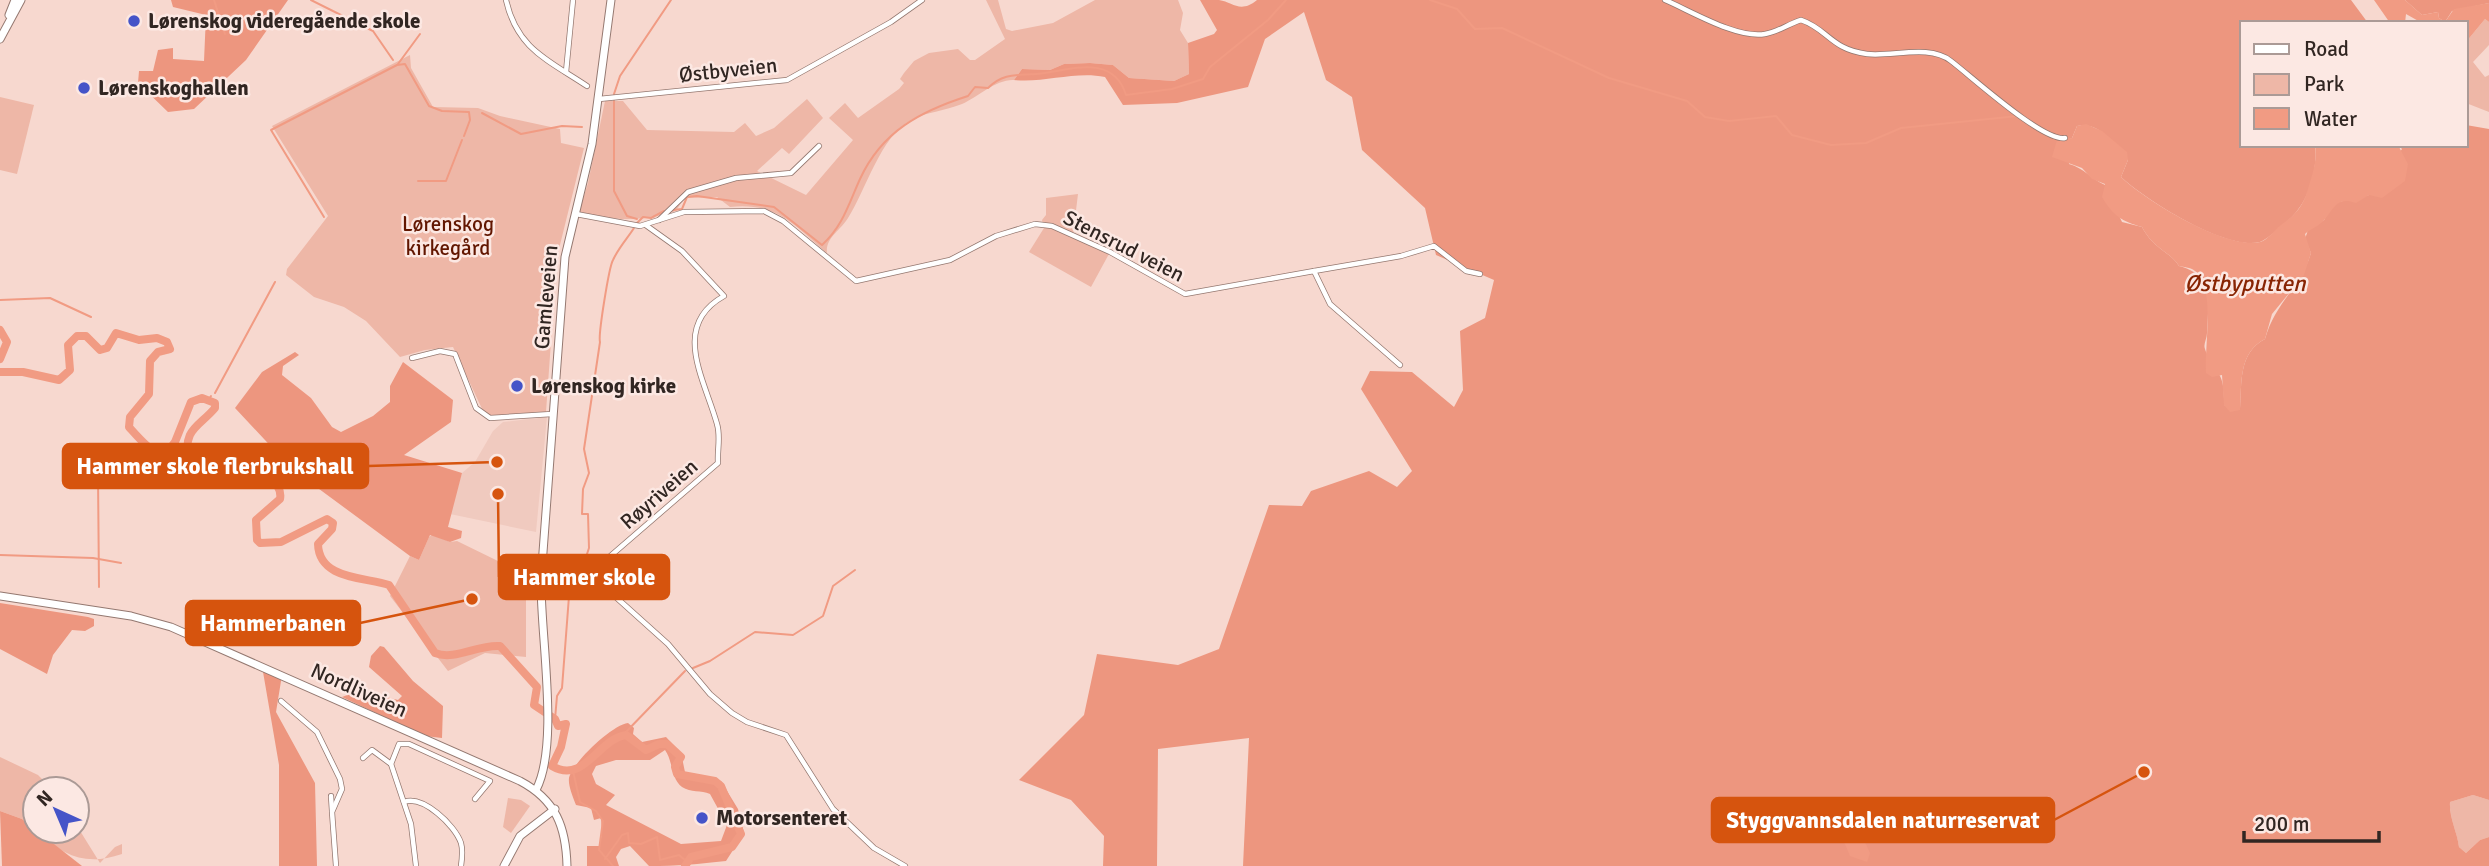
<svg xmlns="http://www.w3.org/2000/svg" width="2489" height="866" viewBox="0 0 2489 866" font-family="Signika,sans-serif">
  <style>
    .built { fill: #f0cabf }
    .green { fill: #eeb7a7 }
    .forest { fill: #ed967f; fill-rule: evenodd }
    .water { fill: #f19b83 }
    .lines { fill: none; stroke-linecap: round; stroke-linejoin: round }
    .stream { stroke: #f19b83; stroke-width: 2 }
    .river { stroke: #f19b83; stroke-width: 8 }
    .street-casing { stroke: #947870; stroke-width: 6 }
    .secondary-casing { stroke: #947870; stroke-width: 9 }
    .street { stroke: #fff; stroke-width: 4.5 }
    .secondary { stroke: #fff; stroke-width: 7 }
    .poi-dot { fill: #4554c8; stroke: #fce8e3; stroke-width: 2.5 }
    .labels { text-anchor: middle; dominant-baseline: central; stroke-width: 5; stroke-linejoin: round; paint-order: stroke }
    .poi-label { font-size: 21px; font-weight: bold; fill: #312622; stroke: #fce8e3; text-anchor: start }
    .street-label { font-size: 21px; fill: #312622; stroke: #fce8e3 }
    .park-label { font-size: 21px; fill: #621600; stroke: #fce8e3 }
    .water-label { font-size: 23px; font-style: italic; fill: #882403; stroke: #fce8e3 }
    .leader { fill: none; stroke: #d6540e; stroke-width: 2.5 }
    .callout-dot { fill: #d6540e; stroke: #fce8e3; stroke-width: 2.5 }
    .callout { fill: #d6540e; stroke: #d6540e; stroke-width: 2.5 }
    .callout-label { font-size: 23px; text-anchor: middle; font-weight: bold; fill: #fff }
  </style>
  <rect width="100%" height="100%" fill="#f7d8cf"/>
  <path class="built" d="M547,417L536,532L450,514L462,473L475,462L493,431L503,422Z"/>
  <g class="green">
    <path d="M986,0H998L1006,29L1012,31L1053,23L1095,0H1178L1183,13L1180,30L1188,43L1189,74L1174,81L1129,78L1113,65L1090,63L1064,64L1050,70L1022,69L1014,80C996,79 978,97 962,104C945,111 926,112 911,120C880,137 866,190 848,218C841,230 825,238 827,253C794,225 777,202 730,207L717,197L684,198L676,211C640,222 615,221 579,212L588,183L605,101H623L647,130L734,132L745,123L756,136L774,128L807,99L823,118L789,154L782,148L757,171L806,195L853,140L829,118L845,103L858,118L899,89L904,83L900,79L904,73L914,61L929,53L958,49L970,60H975L1005,39Z"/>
    <path d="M2485,19L2489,22V45L2473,62L2485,77L2489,75V112L2466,103V42Z"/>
    <path d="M410,55L411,68L433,107L478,108L500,116L560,129L561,143L584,148L557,257L546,412L492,416L484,413L453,347L425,350L400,357L366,321L344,307L314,297L286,275L287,269L328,216L272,126Z"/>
    <path d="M0,97L34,105L17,174L0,170Z"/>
    <path d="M1078,194L1073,235L1110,252L1091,287L1029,252L1044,228L1042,220L1046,215V198Z"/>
    <path d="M433,534L450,542L457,541L500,562L526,579V657L485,653L448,671L390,596L410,556L419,560L429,537Z"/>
    <path d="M0,757L38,775L52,789H35V830L22,819L0,811Z"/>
    <path d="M2473,795L2489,800V837L2480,840L2466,853L2459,847C2457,831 2449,818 2450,802Z"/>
    <path d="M508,798L521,800L530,806L511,833L503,827Z"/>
    <path d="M77,826L100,863L115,847L122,844V854C86,866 65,857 36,831H77Z"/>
  </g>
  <g class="forest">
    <path d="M171,0H288L246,60L194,109L168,112L138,83L139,71H153L158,50L173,48V59L204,61L206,15L173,7Z"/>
    <path d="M1200,0C1206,0 1213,0 1219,0C1233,2 1240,14 1257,0H2351L2368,23H2242V145H2315C2318,165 2310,196 2297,211C2292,218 2267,240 2260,242C2226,251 2146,200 2121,177L2128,160C2114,145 2100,121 2077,126L2072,138L2067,140L2069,164C2084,168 2091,179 2105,185L2122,222L2142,227C2155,251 2169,250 2179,266C2215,275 2208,303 2207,333C2207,339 2203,344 2205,349C2214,377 2225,366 2224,405L2240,409C2242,383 2238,353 2265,339C2276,301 2300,289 2311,253L2305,239L2308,230L2324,220L2334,203L2369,195L2402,149L2398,145H2466V125L2489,129V800L2473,795L2450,802C2449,818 2457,831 2459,847L2466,853L2480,840L2489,837V866H1243L1249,738L1158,749L1157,866H1103L1104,836L1071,800L1019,780L1084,715L1097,654L1178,665L1219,649L1269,505L1302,506L1311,491L1369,471L1397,487L1412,471L1361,389L1370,371L1412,372L1454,407L1463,390L1460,331L1485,318L1494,280L1436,255L1425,208L1362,150L1352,97L1326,80L1304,12L1265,39L1248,87L1177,103L1123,105L1105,77C1075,71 1045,83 1014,80L1022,69L1050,70L1064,64L1090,63L1113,65L1129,78L1174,81L1189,74L1188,43L1214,34L1217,30Z"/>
    <path d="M2405,0H2489V3L2452,11L2445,22L2439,18L2438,12L2422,15Z"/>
    <path d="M295,352L299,355L283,366L282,375L311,398L332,427L341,432L373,416L390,402V386L403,362L453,400L451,422L404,455L462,473L448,527L462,531L461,538L450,542L430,535L419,560L410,556L292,469L235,408L262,372Z"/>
    <path d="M0,603L88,617L94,619V626L85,631L72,630L53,655L47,674L0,649Z"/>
    <path d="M380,646L384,647L413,681L443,706L442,738L425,736L342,697L350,694L348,687L352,680L374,694L398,700L402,696L369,667L371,656Z"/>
    <path d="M262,666L282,675L276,712L315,783L317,866H279V765Z"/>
    <path d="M628,723L634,728L633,734L642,742L666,737L681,753L685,772L691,778L721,781L738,809L744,833L726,861C699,864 677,866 649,866L630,846L621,849L616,857L619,866H587V846H599L602,834L601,818L594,820L591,808L576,805C573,797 568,786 569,778C573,762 612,725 628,723ZM665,750C673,761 671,779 682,787C691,793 701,790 710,794L727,825L721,841L681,844L606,805L615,795L596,784L592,774L596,766L616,760H650Z"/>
    <path d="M0,811L22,819L82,866H2Z"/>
  </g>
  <g class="water">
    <path d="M2374,0H2405L2422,15L2438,12L2439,18L2445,22L2454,9L2489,3V22L2485,19L2466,42V23H2422L2406,14L2405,23H2390Z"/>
    <path d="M2086,124L2102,131L2127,152L2128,160L2121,177C2145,200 2226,250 2260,242C2268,240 2274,230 2281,225C2294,216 2302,208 2307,192C2311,178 2318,161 2315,145H2398L2408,164L2405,181L2382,198L2369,195L2356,203C2336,196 2335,208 2324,220C2318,227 2310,229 2305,234L2311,253L2304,275L2272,314L2265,339C2238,353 2242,383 2240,410L2230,412L2224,405L2222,375L2212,377L2206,373C2204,349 2216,284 2195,271C2192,268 2184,267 2179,266C2169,250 2155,251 2142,227C2122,221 2113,216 2102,197L2105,184L2092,179L2082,168L2052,157L2057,140L2072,138L2077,126Z"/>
    <path d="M1844,803L1854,811L1855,820L1870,853L1867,862L1850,856L1833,816L1837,806Z"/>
  </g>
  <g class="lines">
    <g class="stream">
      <path d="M214,0L225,34"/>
      <path d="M311,0L373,31L393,60"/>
      <path d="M1430,0L1457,9L1475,29L1502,28L1609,78L1687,101L1705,117L1729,121L1776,116L1792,135L1831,145L1866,143L1901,128L2018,116"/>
      <path d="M398,64L420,34"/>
      <path d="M614,94L620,76L671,0"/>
      <path d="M614,101V191L627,216L637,219"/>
      <path d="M482,113L521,134L562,126L582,127"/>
      <path d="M418,181H446L462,140"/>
      <path d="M673,210L682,209L687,197L697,196L774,207L822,245C843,226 849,203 860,179C882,131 921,111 968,96L975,87L988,88C1006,70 1022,77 1045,73C1076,68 1114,56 1126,95L1172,89L1203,79L1210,67L1268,20L1286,0"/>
      <path d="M324,217L271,130L397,65L405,64L429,106L442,111L469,112L470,120L464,136"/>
      <path d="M637,223L643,217L651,218L664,211"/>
      <path d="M0,300L50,298L91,317"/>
      <path d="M215,393L275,282"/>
      <path d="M209,399L211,396"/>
      <path d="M0,555L93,558L121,563"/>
      <path d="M571,574L578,569L580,558L586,557L589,548L588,514H582L583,489L589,473L584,449L600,342C598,335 609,267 613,260C619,247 627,239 634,228"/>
      <path d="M99,587L98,475L115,444"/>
      <path d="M693,668L710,661L755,632L793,635L823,616L833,586L855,570"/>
      <path d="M555,719L557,696L562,688L570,583"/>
      <path d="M623,735L685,671"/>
      <path d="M573,771L580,802L596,811L603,821L599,850L613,866"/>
      <path d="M605,859L622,835L628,833L629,843L641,844L657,837L660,860L679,855L686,861"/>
    </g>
    <g class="river">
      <path d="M0,330L7,342L0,359"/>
      <path d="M0,372H23L59,380L70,370L68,345L77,336H86L100,350L107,348L116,333L139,340L157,338L167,342L170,349L158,352L150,361L149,394L130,417L129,427C138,437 151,453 165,455L175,442L191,402L202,398L215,403V408C199,427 182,429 189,460L195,463L211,450L218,452C234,465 285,473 280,499L256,520L257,540L260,543L281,542L327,519L333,523L332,529L318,544C319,580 365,577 389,585L435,653C455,661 478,644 500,646L537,687L534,705L555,719L558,726L566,724L561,747L552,766C584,785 598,739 626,735L646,750L659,744H667L681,757L675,767L677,774L715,781L721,786L741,834L732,847L691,857L685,866"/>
    </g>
    <defs>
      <g id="street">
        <path d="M506,0C517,49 548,60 587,86"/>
        <path d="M1665,0C1691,11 1737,39 1765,34C1778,32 1788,24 1801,20C1828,29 1830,49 1867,54C1893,57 1929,44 1951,61C1971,76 2043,142 2065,138"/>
        <path d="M566,72L573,0"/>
        <path d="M599,99L787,80L891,22L922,0"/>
        <path d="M576,214L640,226L684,212L764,211L783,221L856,281L950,260L996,236L1035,224L1052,226L1110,252L1185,294L1314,271L1330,304L1400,365"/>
        <path d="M659,220L688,192L736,178L791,173L819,146"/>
        <path d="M1314,271L1401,256L1434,246L1466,271L1480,274"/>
        <path d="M412,358L440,351L455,354L476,408L490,418L552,414"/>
        <path d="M584,574L600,565L718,463C717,450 721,437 717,424C705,380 670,326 724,296L682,251L647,226"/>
        <path d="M542,583L584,574L599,582L668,644L710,694L732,713L747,722L786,735L833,809L874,848L905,866"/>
        <path d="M281,701L317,732L340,779L342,789L332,812L336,866"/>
        <path d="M363,758L372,750L391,764L411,824L416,866"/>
        <path d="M391,764L399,744H409L490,781L475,799"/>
        <path d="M331,796L332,811"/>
        <path d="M404,802C423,795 455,825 461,843C463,850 462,859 461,866"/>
      </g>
      <g id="secondary">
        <path d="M9,15L15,0"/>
        <path d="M0,39L21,0"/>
        <path d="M0,596L131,616L171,627L520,781C556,800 566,827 567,866"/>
        <path d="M536,790C560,744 540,634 541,579L565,257L592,144L611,0"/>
        <path d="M504,866L520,836L555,809"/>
      </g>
    </defs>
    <use href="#street" class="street-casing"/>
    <use href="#secondary" class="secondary-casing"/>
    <use href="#street" class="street"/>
    <use href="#secondary" class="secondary"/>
  </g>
  <g class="poi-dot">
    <circle cx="134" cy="21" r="7"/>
    <circle cx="84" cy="88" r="7"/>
    <circle cx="517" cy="386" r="7"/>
    <circle cx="702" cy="818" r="7"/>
  </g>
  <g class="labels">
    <g class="poi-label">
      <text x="148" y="21">Lørenskog videregående skole</text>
      <text x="98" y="88">Lørenskoghallen</text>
      <text x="531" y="386">Lørenskog kirke</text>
      <text x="716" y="818">Motorsenteret</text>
    </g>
    <g class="street-label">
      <text transform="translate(728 70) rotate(-6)">Østbyveien</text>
      <text transform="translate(1124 246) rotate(27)">Stensrud veien</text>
      <text transform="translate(546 297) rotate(-85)">Gamleveien</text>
      <text transform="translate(659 494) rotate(-41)">Røyriveien</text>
      <text transform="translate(359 690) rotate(24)">Nordliveien</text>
    </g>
    <g class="park-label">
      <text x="448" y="224">Lørenskog<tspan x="448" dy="24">kirkegård</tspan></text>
    </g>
    <g class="water-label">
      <text x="2245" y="283">Østbyputten</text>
    </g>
  </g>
  <path class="leader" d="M497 462L368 466M498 494L499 577M472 599L360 623M2144 772L2054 820"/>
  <g class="callout-dot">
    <circle cx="497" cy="462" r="7"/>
    <circle cx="498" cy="494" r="7"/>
    <circle cx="472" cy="599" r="7"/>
    <circle cx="2144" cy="772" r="7"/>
  </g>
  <g class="callout">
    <rect x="63" y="444" width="305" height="44" rx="7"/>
    <rect x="499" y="555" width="170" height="44" rx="7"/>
    <rect x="186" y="601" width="174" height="44" rx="7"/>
    <rect x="1712" y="798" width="342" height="44" rx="7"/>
  </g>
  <g class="callout-label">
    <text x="215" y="474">Hammer skole flerbrukshall</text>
    <text x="584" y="585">Hammer skole</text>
    <text x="273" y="631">Hammerbanen</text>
    <text x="1883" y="828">Styggvannsdalen naturreservat</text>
  </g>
  <rect x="2240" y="21" width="228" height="126" fill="#fce8e3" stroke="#ab9a96" stroke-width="2"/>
  <rect x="2254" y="44" width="35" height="10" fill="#ffffff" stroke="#ab9a96" stroke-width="2"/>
  <text x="2304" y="56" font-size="21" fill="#312622">Road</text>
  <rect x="2254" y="74" width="35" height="21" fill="#eeb7a7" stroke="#ab9a96" stroke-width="2"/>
  <text x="2304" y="91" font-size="21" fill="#312622">Park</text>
  <rect x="2254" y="108" width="35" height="21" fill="#f19b83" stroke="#ab9a96" stroke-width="2"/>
  <text x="2304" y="126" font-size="21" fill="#312622">Water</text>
  <g transform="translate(56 810) rotate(316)"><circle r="33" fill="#fce8e3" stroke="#ab9a96" stroke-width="2"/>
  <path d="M0-5L12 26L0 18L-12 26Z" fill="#4554c8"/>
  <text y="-10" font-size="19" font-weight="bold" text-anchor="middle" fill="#312622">N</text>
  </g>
  <path d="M2244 831v10h135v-10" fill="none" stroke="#312622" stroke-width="3.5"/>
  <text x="2254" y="831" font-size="21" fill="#312622" stroke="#fce8e3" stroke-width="5" paint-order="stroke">200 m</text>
</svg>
